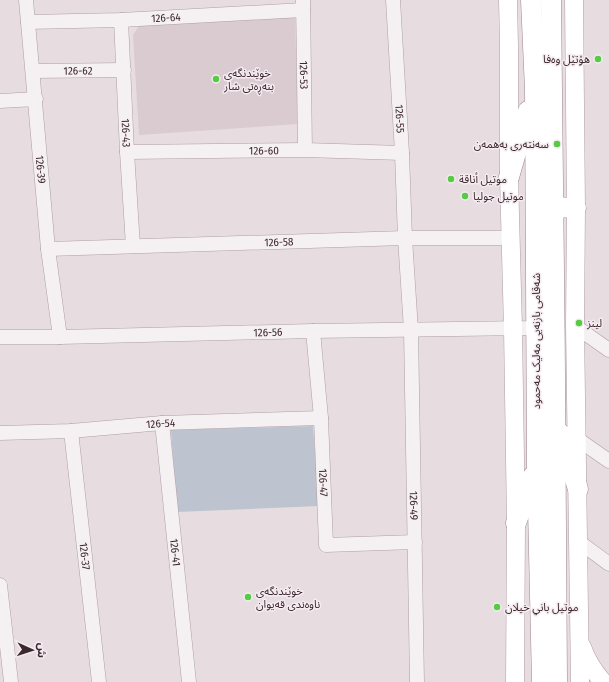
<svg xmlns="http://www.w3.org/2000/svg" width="609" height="682" viewBox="0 0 609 682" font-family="'Fira Sans Condensed','Noto Sans Arabic',sans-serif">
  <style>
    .built { fill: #d9cbd0 }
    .green { fill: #bec3d0 }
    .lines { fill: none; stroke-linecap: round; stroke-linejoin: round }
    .minor-casing { stroke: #ad9fa4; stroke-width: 15 }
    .major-casing { stroke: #b29da5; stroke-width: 19 }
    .highway-casing { stroke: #9d858e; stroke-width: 21 }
    .minor { stroke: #f5f0f1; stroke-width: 14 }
    .major { stroke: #fff; stroke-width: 18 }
    .highway { stroke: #fff; stroke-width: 20 }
    .poi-dot { fill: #56cb43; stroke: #f4ecf0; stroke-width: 1.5 }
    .labels { text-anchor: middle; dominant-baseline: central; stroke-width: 3; stroke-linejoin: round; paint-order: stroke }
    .street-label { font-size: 11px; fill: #3d272f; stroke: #f4ecf0 }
    .poi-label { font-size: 11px; fill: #3d272f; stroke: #f4ecf0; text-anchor: start }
  </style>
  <rect width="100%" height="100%" fill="#e7dde1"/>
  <path class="built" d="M295,17L298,124L139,135L133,35L139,26Z"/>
  <path class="green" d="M313,426L319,506L177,512L171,430Z"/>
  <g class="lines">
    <defs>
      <g id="minor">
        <path id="s1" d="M26,0L48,249L60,337"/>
        <path id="s2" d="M303,0L305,150"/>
        <path id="s3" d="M393,0L402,153L405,238L411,330L417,682"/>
        <path id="s4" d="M121,20L127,152L133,246"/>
        <path id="s5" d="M28,22L121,20L303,10"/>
        <path id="s6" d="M33,71L124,70"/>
        <path d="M0,101L36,99"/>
        <path id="s7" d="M127,152L305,150L402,153"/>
        <path id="s8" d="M48,249L405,238H511"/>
        <path d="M575,326L609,350"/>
        <path id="s9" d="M313,331L321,418L326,545L415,542"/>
        <path id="s10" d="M0,337H60L313,331L536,328"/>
        <path id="s11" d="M162,423L189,682"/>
        <path id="s12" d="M71,431L99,682"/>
        <path id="s13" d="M0,433L71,431L162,423L321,418"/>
        <path d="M576,438L609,461"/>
        <path d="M578,541L609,564"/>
        <path d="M0,585L11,682"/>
      </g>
      <g id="major">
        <path d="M508,0L509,45V177L513,328L516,523L515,682"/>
        <path d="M574,0L576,208L575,326L580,682"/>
        <path d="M582,647C587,661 594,672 603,682"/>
      </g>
      <g id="highway">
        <path d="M531,0L535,90L537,465L542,682"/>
        <path d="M551,0C555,227 555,455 557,682"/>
        <path d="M509,177L528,111"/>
        <path d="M554,207L576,208"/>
        <path d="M561,434L578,489"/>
        <path d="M516,523L533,476"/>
      </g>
    </defs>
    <use href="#minor" class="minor-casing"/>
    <use href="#major" class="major-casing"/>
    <use href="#highway" class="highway-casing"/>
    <use href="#minor" class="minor"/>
    <use href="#major" class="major"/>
    <use href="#highway" class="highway"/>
  </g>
  <g class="poi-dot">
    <circle cx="598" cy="59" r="4"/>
    <circle cx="216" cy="79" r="4"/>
    <circle cx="557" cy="144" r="4"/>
    <circle cx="451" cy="179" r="4"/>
    <circle cx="465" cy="196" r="4"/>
    <circle cx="579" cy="323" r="4"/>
    <circle cx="248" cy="597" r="4"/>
    <circle cx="497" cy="607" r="4"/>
  </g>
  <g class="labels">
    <g class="street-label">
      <text stroke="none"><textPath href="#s5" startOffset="138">126-64</textPath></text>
      <text stroke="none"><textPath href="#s6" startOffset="45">126-62</textPath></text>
      <text stroke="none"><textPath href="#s2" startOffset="75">126-53</textPath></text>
      <text stroke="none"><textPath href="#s3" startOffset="119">126-55</textPath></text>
      <text stroke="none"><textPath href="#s4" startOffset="113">126-43</textPath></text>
      <text stroke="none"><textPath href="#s7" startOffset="137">126-60</textPath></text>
      <text stroke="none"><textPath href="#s1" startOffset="170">126-39</textPath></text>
      <text stroke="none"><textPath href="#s8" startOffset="231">126-58</textPath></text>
      <text stroke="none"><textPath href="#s10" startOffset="268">126-56</textPath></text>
      <text transform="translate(536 341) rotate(-90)">شەقامی بازنەیی مەلیک مەحمود</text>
      <text stroke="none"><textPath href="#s13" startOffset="161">126-54</textPath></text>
      <text stroke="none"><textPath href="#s9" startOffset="152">126-47</textPath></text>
      <text stroke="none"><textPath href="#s3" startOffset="506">126-49</textPath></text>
      <text stroke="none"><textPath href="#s11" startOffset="130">126-41</textPath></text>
      <text stroke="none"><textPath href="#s12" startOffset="126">126-37</textPath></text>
    </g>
    <g class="poi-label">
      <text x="590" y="59" text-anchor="end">هۆتێل وەفا</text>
      <text x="224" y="73">خوێندنگەی<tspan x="224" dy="13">بنەڕەتی شار</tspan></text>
      <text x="549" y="144" text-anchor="end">سەنتەری بەهمەن</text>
      <text x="459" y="179">موتيل أناقة</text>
      <text x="473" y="196">موتيل جوليا</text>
      <text x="587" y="323">لينز</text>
      <text x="256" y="591">خوێندنگەی<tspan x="256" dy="13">ناوەندی قەیوان</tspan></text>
      <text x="505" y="607">موتيل باني خيلان</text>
    </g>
  </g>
  <g transform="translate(32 650) rotate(93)" stroke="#f4ecf0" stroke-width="3" paint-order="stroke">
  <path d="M0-3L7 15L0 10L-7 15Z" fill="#3d272f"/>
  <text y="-6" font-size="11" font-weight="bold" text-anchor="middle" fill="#3d272f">ش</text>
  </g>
</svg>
